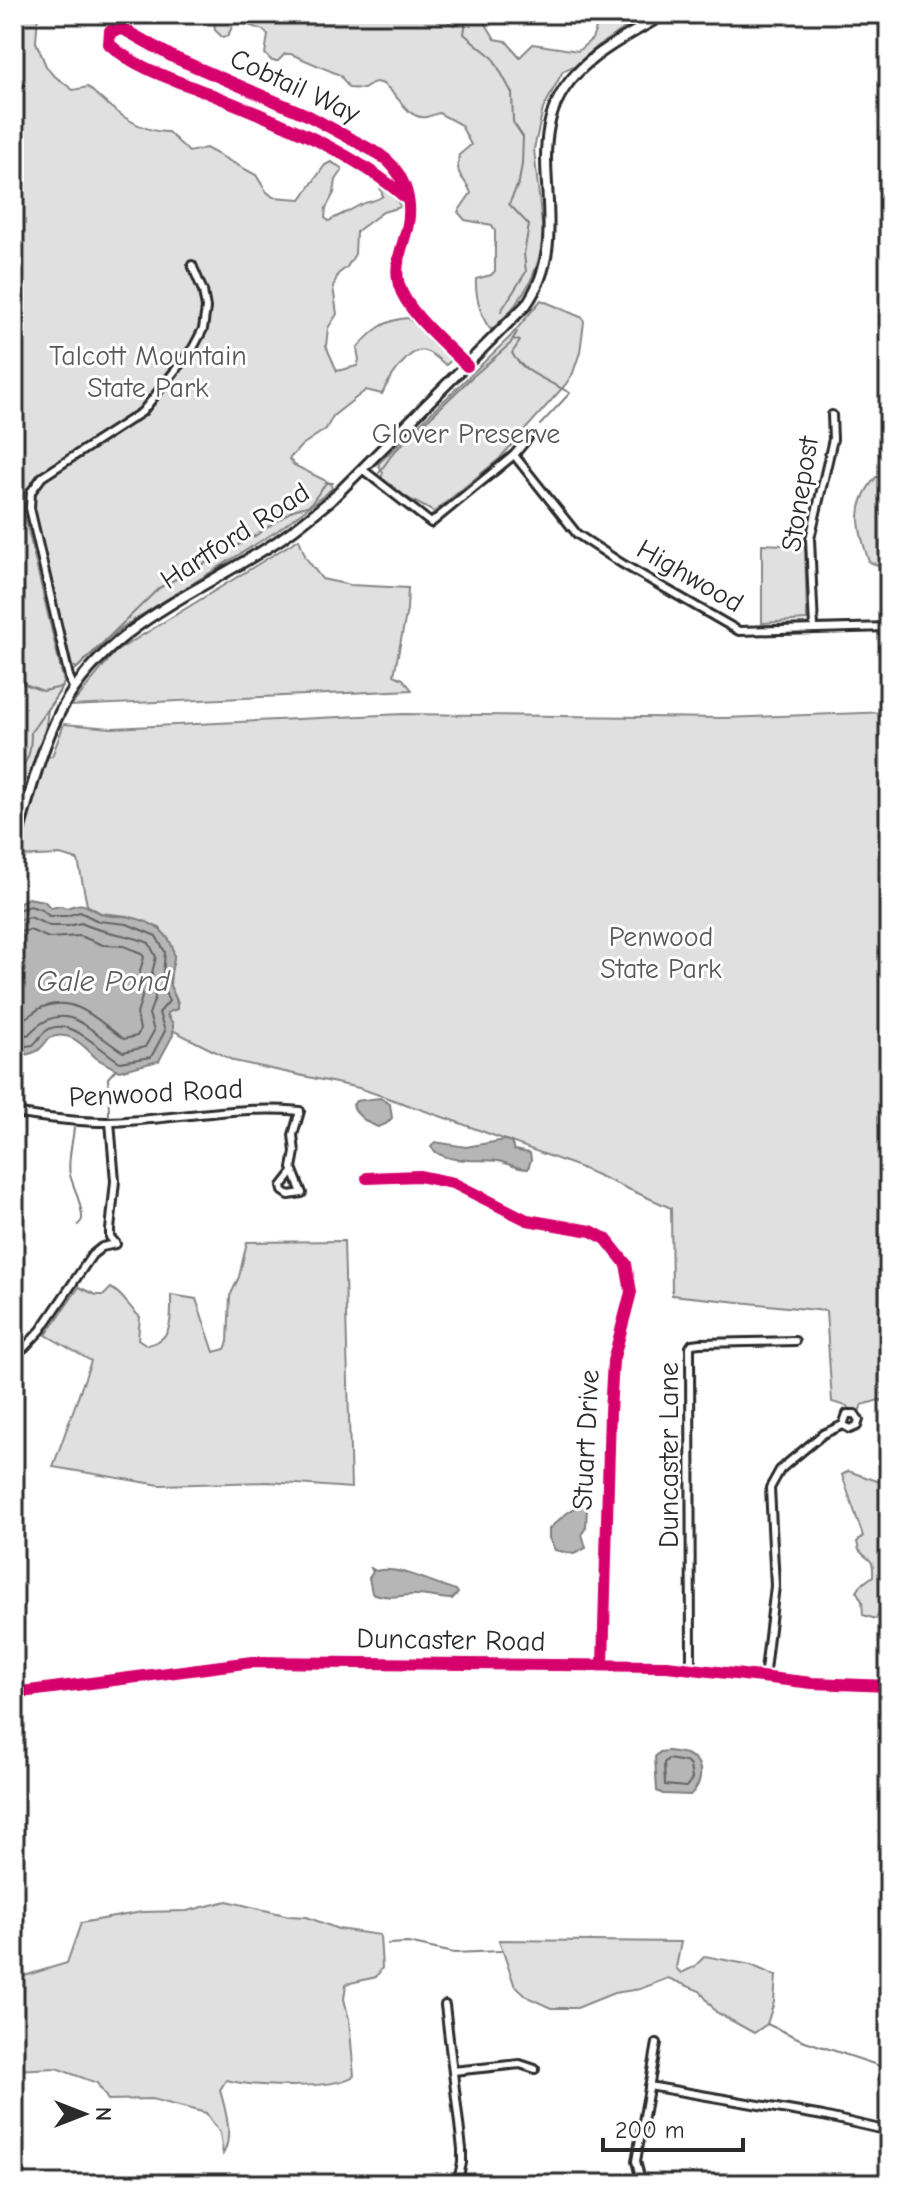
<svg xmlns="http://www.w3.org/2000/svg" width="903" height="2198" viewBox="0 0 903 2198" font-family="'Comic Neue',sans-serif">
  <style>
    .green { fill: #e0e0e0; stroke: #868686; stroke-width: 2 }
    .water { fill: #b6b6b6; stroke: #7e7e7e; stroke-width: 2 }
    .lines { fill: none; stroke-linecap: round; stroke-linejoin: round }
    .shore { stroke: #636363; stroke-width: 2 }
    .stream { stroke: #7e7e7e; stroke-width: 2 }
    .street-casing { stroke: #2b2b2b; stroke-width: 12 }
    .secondary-casing { stroke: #2b2b2b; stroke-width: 14 }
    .street { stroke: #fff; stroke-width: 6 }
    .secondary { stroke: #fff; stroke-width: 8 }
    .cycleway-casing { stroke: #fff; stroke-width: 17 }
    .cycleway { stroke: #d6006c; stroke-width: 12 }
    .labels { text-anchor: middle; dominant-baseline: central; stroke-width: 6; stroke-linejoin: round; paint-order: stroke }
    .street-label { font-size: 28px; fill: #2b2b2b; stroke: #fff }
    .park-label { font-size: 28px; fill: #585858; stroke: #fff }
    .water-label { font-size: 30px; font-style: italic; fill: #5c5c5c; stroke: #fff }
  </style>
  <rect width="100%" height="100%" fill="#fff"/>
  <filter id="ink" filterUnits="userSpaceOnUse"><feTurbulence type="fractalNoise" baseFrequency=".0125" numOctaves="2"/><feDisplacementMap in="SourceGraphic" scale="16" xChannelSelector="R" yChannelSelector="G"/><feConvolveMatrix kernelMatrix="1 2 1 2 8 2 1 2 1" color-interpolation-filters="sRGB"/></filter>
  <g filter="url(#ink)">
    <g class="green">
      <path d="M14,14H38L36,42L46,66L52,74L73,90L88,87C109,107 137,132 168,132L189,152L206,148L256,175L266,191L273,197L301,199L325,165L331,162L342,168V171L336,180L334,193L326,208L325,218L329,221C339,215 348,212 358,206C366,201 375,202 383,196L379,185L386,184L401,207L383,212L356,232L355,254L347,267L338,274L333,287L337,314L328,328L326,346L337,371L357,366L359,360L357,348C373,330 384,320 408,318L453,359L446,365C440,361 433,353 425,351C410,345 387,383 382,394L366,390L333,416L326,429L302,445L289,459L294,465L330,483L332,488L327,493L277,531L121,628L77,668L72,666L34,505L22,504L64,683L48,710L44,739L14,831Z"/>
      <path d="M213,14H426L433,18H442L454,25L460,14H480L495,39L506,41L520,57L533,44L578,51L592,39L599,21L616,23L633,14H646L599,45L576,65L563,71L543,109L534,149L543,235C540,274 520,305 491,330C481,319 475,294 476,279L491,275L495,271V231L492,225L465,220L458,212L471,193C464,175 455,179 459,155L471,145L461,125L439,113C435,114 431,116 426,117C406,120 397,90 381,83L375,82L364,89L349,88L340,75L291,54H285L278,61H272L265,54L268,35L263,30L237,21L234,22L228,36L222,37L215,30Z"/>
      <path d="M541,300L583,318L584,322L580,352L573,373L566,384L499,459L434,512L402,495L381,478L383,473L378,464L510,337Z"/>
      <path d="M876,477H889V566L883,567L869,562C858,527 851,507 876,477Z"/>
      <path d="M299,539L306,558L322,579L350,585L408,588L407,610L394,675L403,679L412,690L71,706L115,652Z"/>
      <path d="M762,544L805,546L807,620L762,623Z"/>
      <path d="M889,712V1403L879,1400L862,1405L857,1416L851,1414L847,1406L832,1402L826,1311L672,1295L671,1208L579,1167L457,1122L359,1088L234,1061L174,1031L167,1012L178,1003L170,986L173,950L160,928L128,916L101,913L87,905L78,860L60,855L14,857L43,757L52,756L64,724L112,728L403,714L724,718Z"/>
      <path d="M344,1241L351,1488L269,1482L160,1485L53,1467L91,1361L46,1335L79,1287L96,1295H104L111,1288C122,1293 130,1309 140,1317L138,1339L147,1345C174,1340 171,1318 171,1295L196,1299L214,1352L225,1349L228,1342L230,1296L239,1277L247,1242Z"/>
      <path d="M848,1471L889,1485V1588L876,1619L863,1615L862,1601L857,1592L861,1585L873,1576C874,1557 869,1562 859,1550L857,1542L863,1536L842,1475Z"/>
      <path d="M227,1901L289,1916L307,1917L338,1929L380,1935L382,1968L376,1977L346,1984L344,1999L349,2019L354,2076C332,2090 252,2087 226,2080L220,2090C225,2109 234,2136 223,2154L220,2133L206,2113L152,2099L108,2100L97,2083L56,2068L14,2070V1979L67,1963L81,1923L142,1912L187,1911Z"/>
      <path d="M499,1940L681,1942L676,1968L681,1973L694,1967L705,1956L751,1965L776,1976L774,2002L767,2024L754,2033L716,2012L700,1991L668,1978L640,1989L614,1993L577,2008H551L529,1998L514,1984Z"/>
    </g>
    <g class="water">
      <path d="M28,898L44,901L51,908L60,906L67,908C87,899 86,909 105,915C114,917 122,915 130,917C150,921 172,932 174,955C175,965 167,975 170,986C173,994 178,998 177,1009L167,1013L168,1018L173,1023V1035L159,1061L119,1071C112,1066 101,1062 95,1057C83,1045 69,1029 49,1038C41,1049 38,1053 23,1055L14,1048V905Z"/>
      <path d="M380,1098L390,1104L392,1118L386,1124L378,1127C368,1123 356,1116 353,1105L356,1101Z"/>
      <path d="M505,1140L511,1142L514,1150L530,1153L531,1160L528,1169C516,1169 508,1163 498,1161C479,1159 442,1164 431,1147L435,1142L466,1147Z"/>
      <path d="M579,1505H584L587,1508L586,1527L582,1534L586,1548L574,1554L555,1550L549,1538V1529L563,1516Z"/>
      <path d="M371,1568L376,1571C399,1565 434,1584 456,1590L458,1593L452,1599C439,1599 426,1594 412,1595C394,1596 391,1599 372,1593L369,1578L373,1572Z"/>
      <path d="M668,1751C674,1752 682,1752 688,1755C706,1762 702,1785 690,1795L663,1794L657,1791L655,1757L660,1752Z"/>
    </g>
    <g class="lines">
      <g class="shore">
        <path d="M14,911L30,906L42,910L49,916H66L80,912L98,921L127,924L156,936L165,952L162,986L169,1001L159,1013L165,1031L151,1057L120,1062C102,1052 68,1014 46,1031C40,1035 38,1041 33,1045L26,1046L14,1042"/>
        <path d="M14,921L30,917L50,926H68L81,923C103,934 126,933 149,943L156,957L152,973L155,998L149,1014L154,1031L145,1047L123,1052C89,1032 66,994 28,1035L14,1032"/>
        <path d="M14,933L30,930L49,938L80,936L103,945L124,946L141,953L144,957L140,971L142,997L137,1014L140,1030L137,1036L124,1039C99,1023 78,994 43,1007C31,1012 27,1021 14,1020"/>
        <path d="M668,1759L686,1762L690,1766L692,1779L686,1787L665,1785L664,1763Z"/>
      </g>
      <g class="stream">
        <path d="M467,14L464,34L493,58L512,93L513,122L523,137L522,164L519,182L509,204L529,225L524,254L526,272L501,311"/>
        <path d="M881,14L889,24"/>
        <path d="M513,339L520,341L512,353C521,372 552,382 570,393L540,425"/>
        <path d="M379,473L393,453L471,378L510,344L517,332"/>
        <path d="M887,477L889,469"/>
        <path d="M75,670L159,588L255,536L293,510L310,505L326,483H333"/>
        <path d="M14,680L43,691L62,687"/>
        <path d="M14,774C30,762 31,750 31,732L63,687"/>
        <path d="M109,1115L108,1078L116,1069"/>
        <path d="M74,1127C73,1142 67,1161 70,1175C74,1189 83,1206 82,1220L78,1225"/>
        <path d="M388,1944L408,1943L454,1953L501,1951"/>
        <path d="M767,2024L802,2040L889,2069"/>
      </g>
      <defs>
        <g id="street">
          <path d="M407,199C352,150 276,121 208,93C175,80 135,68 109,44L110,31L123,29L173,57L307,115L379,154C402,169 413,197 408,224C404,245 393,263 399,285C407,313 447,345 467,366"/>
          <path d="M514,455L577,534L621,563L739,631L889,627"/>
          <path d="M362,469L431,523L514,455L528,438"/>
          <path d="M814,628L810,539L833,439L832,415"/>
          <path d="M74,689L70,681L30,508L31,492L42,477L142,412L193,348L203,329L206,308L203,291L192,265"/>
          <path d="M14,1113C45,1118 76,1122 107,1122C171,1120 236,1105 300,1111L293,1135L295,1152L292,1168L302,1193L289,1195L283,1191L282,1186L293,1172"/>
          <path d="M367,1178L419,1176L453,1183L527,1220L591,1231L606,1239L626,1264L631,1292L613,1361L610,1412L603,1665"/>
          <path d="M14,1349L24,1348L41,1330L92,1255L102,1247L116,1244L110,1237V1230L115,1181L110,1122"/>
          <path d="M691,1670L690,1347L692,1344L700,1343L795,1341"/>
          <path d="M764,1679L775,1586L770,1488L780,1470L789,1462L823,1434L843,1425L850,1429L857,1426L859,1420L855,1414H847L843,1425"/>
          <path d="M445,2005L462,2149V2163L457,2184"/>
          <path d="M453,2071L520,2064L535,2069"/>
          <path d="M649,2086L823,2116L889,2131"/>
          <path d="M460,2178L474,2184"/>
          <path d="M642,2184L636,2161L657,2043"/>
        </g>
        <g id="secondary">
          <path d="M14,848C28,803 39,752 61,710C107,625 196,594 273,544C294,531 312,515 331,500L526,305C582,225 507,138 582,68C605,46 637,31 664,14"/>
          <path d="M14,1693L252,1662L667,1666L812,1683L889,1686"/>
        </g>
      </defs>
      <use href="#street" class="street-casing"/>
      <use href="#secondary" class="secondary-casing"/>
      <use href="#street" class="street"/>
      <use href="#secondary" class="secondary"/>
      <defs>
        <g id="cycleway">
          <path d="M407,199C352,150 276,121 208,93C175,80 135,68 109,44L110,31L123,29L173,57L307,115L379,154C402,169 413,197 408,224C404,245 393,263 399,285C407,313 447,345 467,366"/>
          <path d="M367,1178L419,1176L453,1183L527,1220L591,1231L606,1239L626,1264L631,1292L613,1361L610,1412L603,1665"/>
          <path d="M14,1693L252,1662L667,1666L812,1683L889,1686"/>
        </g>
      </defs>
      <use href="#cycleway" class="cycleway-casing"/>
      <use href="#cycleway" class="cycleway"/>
    </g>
  </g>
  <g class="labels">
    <g class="street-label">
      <text transform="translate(295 86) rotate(25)">Cobtail Way</text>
      <text transform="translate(800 494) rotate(-81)">Stonepost</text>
      <text transform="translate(235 536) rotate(-33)">Hartford Road</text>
      <text transform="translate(690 576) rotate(30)">Highwood</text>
      <text transform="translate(156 1093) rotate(-3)">Penwood Road</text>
      <text transform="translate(586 1440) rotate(-87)">Stuart Drive</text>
      <text transform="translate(669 1455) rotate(-90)">Duncaster Lane</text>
      <text transform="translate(451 1640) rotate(1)">Duncaster Road</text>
    </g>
    <g class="park-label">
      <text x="148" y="356">Talcott Mountain<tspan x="148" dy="32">State Park</tspan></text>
      <text x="466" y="434">Glover Preserve</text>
      <text x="661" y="937">Penwood<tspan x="661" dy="32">State Park</tspan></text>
    </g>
    <g class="water-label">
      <text x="103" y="981">Gale Pond</text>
    </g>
  </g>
  <rect width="903" height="2198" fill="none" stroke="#fff" stroke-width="48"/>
  <rect x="24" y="24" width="855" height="2150" fill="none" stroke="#2b2b2b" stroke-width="3" filter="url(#ink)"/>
  <g transform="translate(84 2114) rotate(90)" stroke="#ffffff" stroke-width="6" paint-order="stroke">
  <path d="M0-6L14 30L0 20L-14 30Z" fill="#2b2b2b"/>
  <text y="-12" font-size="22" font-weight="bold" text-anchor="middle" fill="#2b2b2b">N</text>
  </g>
  <path d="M603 2138v12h140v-12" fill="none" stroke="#2b2b2b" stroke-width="4"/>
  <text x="615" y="2138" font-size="24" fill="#2b2b2b" stroke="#ffffff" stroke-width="6" paint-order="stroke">200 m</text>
</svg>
